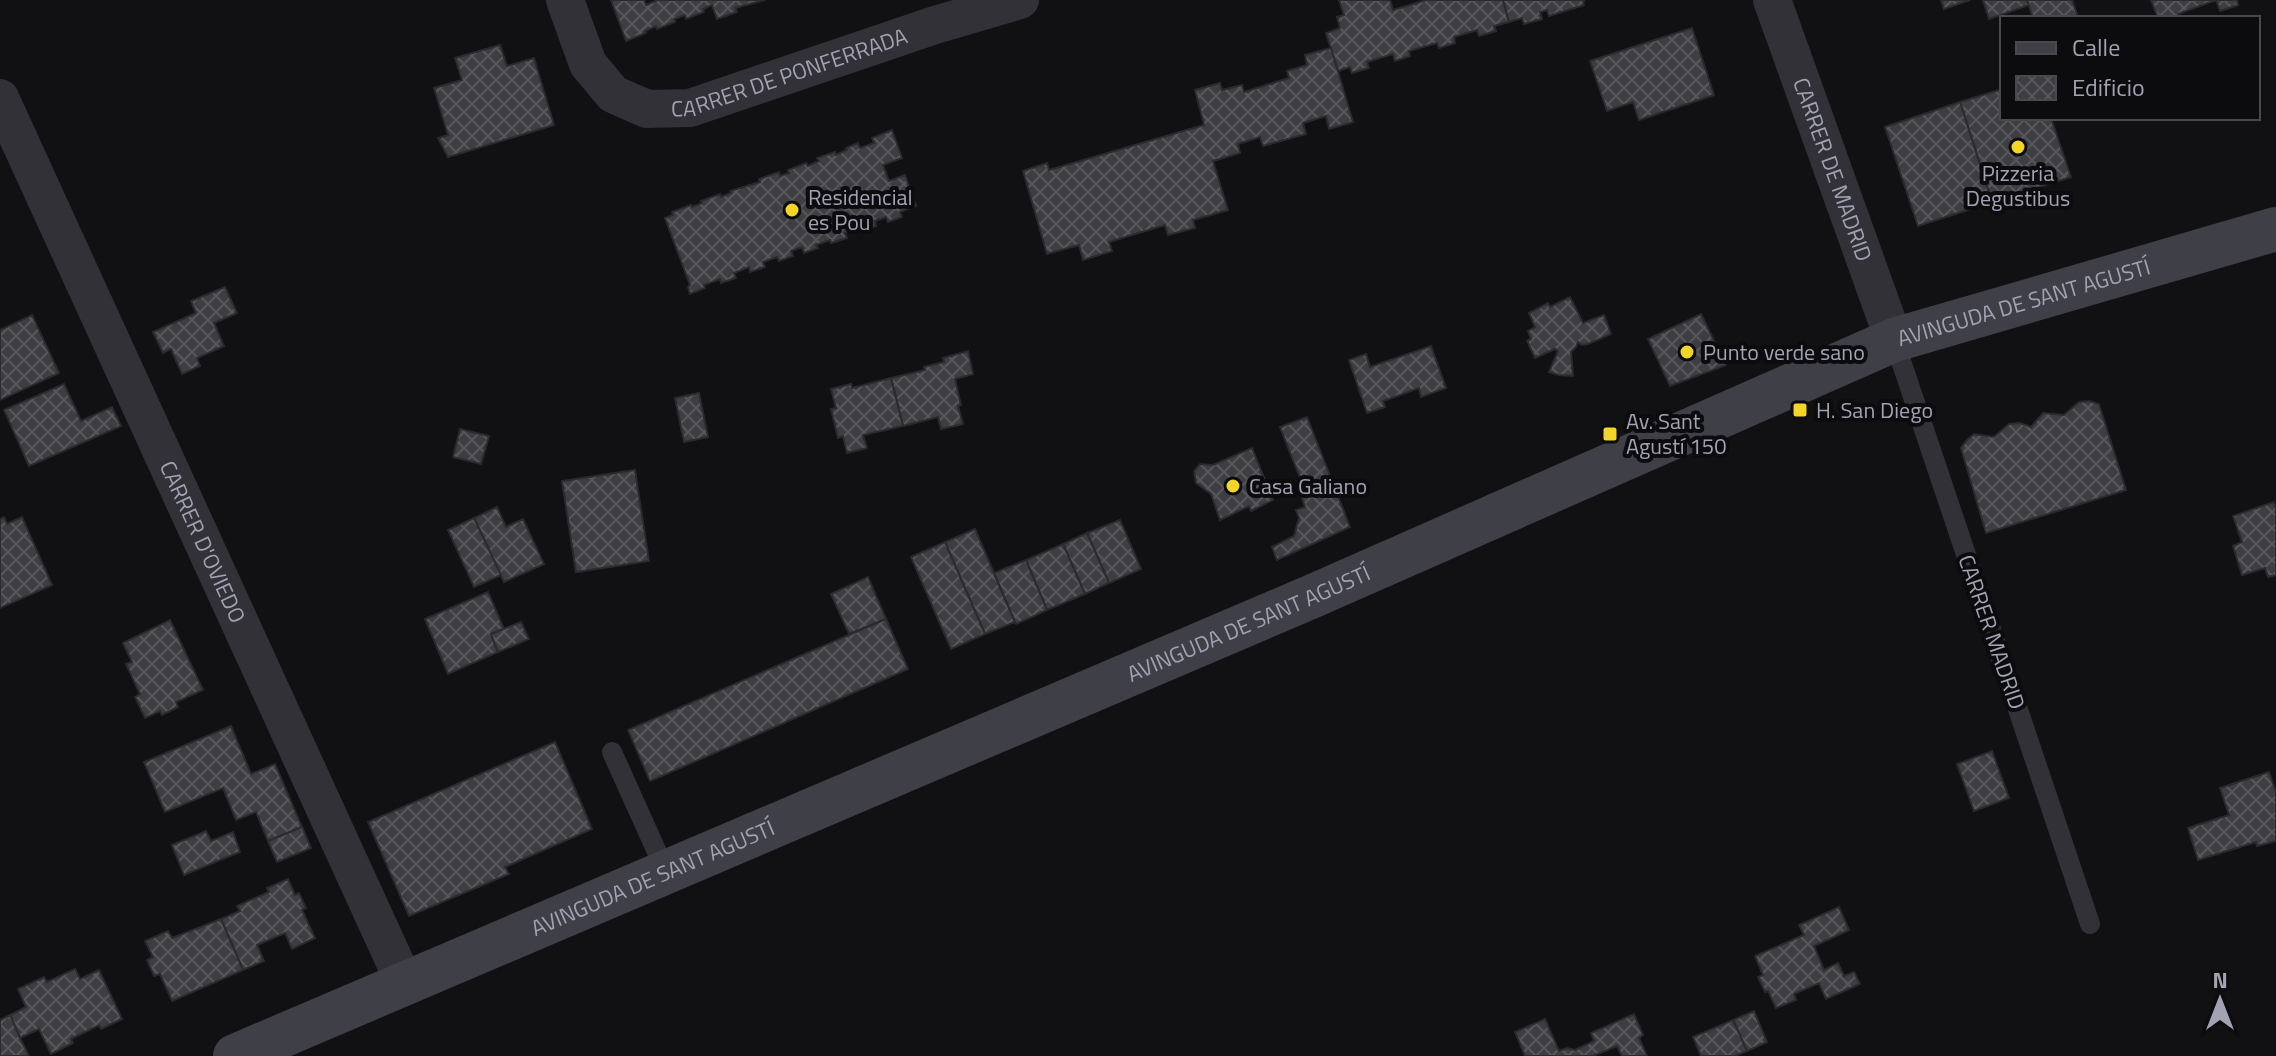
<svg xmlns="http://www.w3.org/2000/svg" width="2276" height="1056" viewBox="0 0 2276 1056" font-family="'Titillium Web',sans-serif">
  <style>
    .building { fill: url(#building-cross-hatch); stroke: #2b2a2e; stroke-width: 2 }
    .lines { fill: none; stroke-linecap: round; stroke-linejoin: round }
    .lane { stroke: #313137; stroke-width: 20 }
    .street { stroke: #313137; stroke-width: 38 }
    .secondary { stroke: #3f4047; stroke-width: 44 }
    .poi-dot { fill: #f3d527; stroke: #0c0b0d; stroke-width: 3 }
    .labels { text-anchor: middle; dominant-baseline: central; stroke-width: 8; stroke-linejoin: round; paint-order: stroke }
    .street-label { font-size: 22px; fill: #a1a3b3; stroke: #0c0b0d }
    .poi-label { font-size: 22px; fill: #a1a3b3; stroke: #0c0b0d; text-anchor: start }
  </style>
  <defs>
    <pattern id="building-cross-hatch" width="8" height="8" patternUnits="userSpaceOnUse" patternTransform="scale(2)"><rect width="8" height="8" fill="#3d3d42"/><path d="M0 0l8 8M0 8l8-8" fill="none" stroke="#56565b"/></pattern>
  </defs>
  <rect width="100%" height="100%" fill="#111012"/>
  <g class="building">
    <path d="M611,0H644L646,5L658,0H765L735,8L737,12L717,19L712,5L703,9L704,12L686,19L685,15L674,19L675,22L657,29L656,26L645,31L646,33L626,41Z"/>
    <path d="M1339,0H1390L1393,10L1426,0H1503L1509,22L1494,26L1496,31L1479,36L1477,30L1454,37L1455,43L1439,48L1437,43L1409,51L1410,56L1395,61L1393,54L1367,62L1369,68L1352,73L1350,67L1338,71L1326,33L1340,28L1337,17L1344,15Z"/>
    <path d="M1503,0H1585L1583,1L1584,5L1549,16L1547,10L1540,12L1542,19L1524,24L1522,18L1509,22Z"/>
    <path d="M1941,0H1970L1944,9Z"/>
    <path d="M1983,0H2027L2029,5L1989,19Z"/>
    <path d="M2027,0H2072L2078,17L2033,18Z"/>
    <path d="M2151,0H2237L2238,5L2220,11L2216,0L2178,14L2180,18H2158Z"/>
    <path d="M1692,28L1714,95L1639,120L1633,102L1607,111L1590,61Z"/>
    <path d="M500,45L507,66L534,58L554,125L448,157L438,138L448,135L434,88L462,80L455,58Z"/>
    <path d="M1331,48L1353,122L1329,129L1326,116L1303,123L1306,134L1263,146L1260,137L1238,144L1240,153L1213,161L1228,210L1193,220L1195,228L1168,235L1165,225L1109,242L1112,251L1083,260L1079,245L1047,254L1023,171L1047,163L1049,170L1204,125L1195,90L1220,83L1222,90L1242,85L1244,92L1289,78L1287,71L1307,65L1305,55Z"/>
    <path d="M2002,89V118H2051L2071,177L1992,202L1960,102Z"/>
    <path d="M1960,102L1992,202L1918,226L1885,127Z"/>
    <path d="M892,130L902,158L883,165L889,181L905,175L916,206L900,212L902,217L888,222L886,217L875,221L876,226L860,232L858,228L845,233L847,238L831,243L830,240L816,245L818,248L804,253L802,247L791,251L793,256L779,261L777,257L763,262L765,267L750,272L749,267L734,273L736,278L721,283L720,279L704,285L705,288L690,294L688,287L690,285L665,218L673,215L672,212L691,205L692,207L702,203L701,201L720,194L721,197L731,193L730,191L760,182L759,179L779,172L780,176L789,173L788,170L806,163L808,166L819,161L817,158L835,152L836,155L847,150L846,148L858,143L860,148L874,143L872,138Z"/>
    <path d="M225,287L237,313L214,323L224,346L197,358L200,366L182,374L171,349L163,353L153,332L196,313L191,301Z"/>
    <path d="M1570,297L1583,323L1604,315L1611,334L1588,344L1582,345L1578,342L1576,347L1571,352L1573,376L1559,375L1549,372L1558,351L1555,349L1535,358L1527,341L1531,339L1528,331L1535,327L1529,313L1548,303L1550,307Z"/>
    <path d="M1701,314L1726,365L1670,386L1648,339Z"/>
    <path d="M32,315L59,373L0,400V330Z"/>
    <path d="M1431,346L1446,388L1421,397L1419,388L1383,401L1385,407L1367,413L1349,360L1366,354L1370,367Z"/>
    <path d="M968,351L973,374L955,379L961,405L958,406L963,424L941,429L938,417L903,426L891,378L925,370L924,367L944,362L943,358Z"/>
    <path d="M891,378L903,426L863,435L867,448L847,453L843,436L838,438L831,409L836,408L831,389L851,384L852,388Z"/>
    <path d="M64,384L81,421L112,407L121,426L29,466L4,410Z"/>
    <path d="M699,393L708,437L684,442L675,398Z"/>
    <path d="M2089,401L2099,404L2126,490L1986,533L1961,448L1967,440L1974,434L1994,437L2009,424L2020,423L2031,427L2043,413L2064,415L2079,402Z"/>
    <path d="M1307,417L1350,527L1277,560L1272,547L1294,536L1299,518L1296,510L1305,507L1301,495L1306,493L1280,427Z"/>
    <path d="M460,429L489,436L481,464L453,457Z"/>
    <path d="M1252,448L1273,500L1251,511L1249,506L1220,520L1211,494L1196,483L1194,471L1200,464L1213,465Z"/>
    <path d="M635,470L649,561L576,572L562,481Z"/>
    <path d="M2274,502L2276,509V575L2268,577L2265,568L2242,575L2233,546L2242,542L2233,516Z"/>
    <path d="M497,507L506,527L523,519L544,564L504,582L474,518Z"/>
    <path d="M4,517L7,524L22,517L52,585L0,608V519Z"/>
    <path d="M474,518L501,575L474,587L448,530Z"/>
    <path d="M1120,520L1141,569L1109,583L1087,533Z"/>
    <path d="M975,529L1015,622L985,634L945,542Z"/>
    <path d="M1087,533L1109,583L1085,594L1063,544Z"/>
    <path d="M945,542L985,634L951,649L911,557Z"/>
    <path d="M1063,544L1085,594L1047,610L1026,560Z"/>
    <path d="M1026,560L1047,610L1016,624L994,573Z"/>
    <path d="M868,577L886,619L849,634L831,594Z"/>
    <path d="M488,592L504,629L491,634L498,652L448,674L425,619Z"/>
    <path d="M886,619L908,669L650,781L628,730Z"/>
    <path d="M170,620L203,690L176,702L178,707L162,715L160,711L145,718L135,697L140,694L126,664L132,662L123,643Z"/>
    <path d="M521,622L529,639L498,652L491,634Z"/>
    <path d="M231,726L251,774L275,764L302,827L268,841L256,812L236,820L223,788L165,812L144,762Z"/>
    <path d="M555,742L592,829L505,867L509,874L409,916L368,822Z"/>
    <path d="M1992,751L2009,798L1974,811L1957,764Z"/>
    <path d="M2269,772L2276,792V841L2257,846L2256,842L2198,860L2188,828L2229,815L2220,788Z"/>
    <path d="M302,827L311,848L277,862L268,841Z"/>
    <path d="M206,831L211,841L233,832L240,852L184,875L172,845Z"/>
    <path d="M288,879L295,895L299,893L306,908L302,910L315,938L292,949L285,933L257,945L264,961L243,970L221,919L240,911L237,906L269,892L267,888Z"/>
    <path d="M1839,907L1849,930L1814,946L1824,970L1838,963L1844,976L1854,972L1860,984L1826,999L1819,983L1794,994L1796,1000L1776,1008L1768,991L1765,992L1758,977L1763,975L1755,956L1804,935L1799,925Z"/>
    <path d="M221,919L243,970L172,1001L160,974L154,976L147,960L153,957L145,941L168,931L172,938Z"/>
    <path d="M75,969L80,979L99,970L122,1019L101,1029L99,1025L71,1039L73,1043L51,1054L39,1029L20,1038L10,1015L26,1007L18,989L44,977L47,982Z"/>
    <path d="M1754,1011L1767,1042L1747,1051L1733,1020Z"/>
    <path d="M1634,1014L1643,1035L1639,1038L1647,1056H1622L1617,1046L1593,1056H1525L1515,1032L1545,1019L1559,1051L1567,1048L1575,1050L1594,1041L1591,1033Z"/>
    <path d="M10,1015L20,1038L29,1056H0V1020Z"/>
    <path d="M1733,1020L1747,1051L1735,1056H1701L1693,1037Z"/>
  </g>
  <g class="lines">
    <g class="lane">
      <path d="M1894,340L2090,924"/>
      <path d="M612,752L666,872"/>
    </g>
    <g class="street">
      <path id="s1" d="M565,0L588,64L613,94L647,109L690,108L935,25L1020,0"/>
      <path id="s2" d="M1772,0L1894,340"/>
      <path id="s3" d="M0,98L405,984"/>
    </g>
    <path class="secondary" id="s4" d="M235,1056L1313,596L1894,340L2276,229"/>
  </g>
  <g class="poi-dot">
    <circle cx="2018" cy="147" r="8"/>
    <circle cx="792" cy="210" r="8"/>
    <circle cx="1687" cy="352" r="8"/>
    <rect x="1792" y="402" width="16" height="16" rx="4"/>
    <rect x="1602" y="426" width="16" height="16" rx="4"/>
    <circle cx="1233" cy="486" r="8"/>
  </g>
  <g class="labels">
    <g class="street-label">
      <text stroke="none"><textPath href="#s1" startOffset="292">CARRER DE PONFERRADA</textPath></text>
      <text stroke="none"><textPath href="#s2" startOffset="180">CARRER DE MADRID</textPath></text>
      <text stroke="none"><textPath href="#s4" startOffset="1942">AVINGUDA DE SANT AGUSTÍ</textPath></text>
      <text stroke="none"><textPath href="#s3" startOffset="488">CARRER D'OVIEDO</textPath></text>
      <text stroke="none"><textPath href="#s4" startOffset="1102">AVINGUDA DE SANT AGUSTÍ</textPath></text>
      <text transform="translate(1992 632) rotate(71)">CARRER MADRID</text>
      <text stroke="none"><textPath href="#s4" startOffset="454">AVINGUDA DE SANT AGUSTÍ</textPath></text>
    </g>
    <g class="poi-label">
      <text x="2018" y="173" text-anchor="middle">Pizzeria<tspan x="2018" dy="25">Degustibus</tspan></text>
      <text x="808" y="197">Residencial<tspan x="808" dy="25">es Pou</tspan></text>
      <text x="1703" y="352">Punto verde sano</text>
      <text x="1816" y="410">H. San Diego</text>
      <text x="1626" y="421">Av. Sant<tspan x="1626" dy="25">Agustí 150</tspan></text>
      <text x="1249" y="486">Casa Galiano</text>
    </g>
  </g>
  <rect x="2000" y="16" width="260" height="104" fill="#0c0b0d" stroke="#48484f" stroke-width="2"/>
  <rect x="2016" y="42" width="40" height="12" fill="#3f4047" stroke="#48484f" stroke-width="2"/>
  <text x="2072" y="56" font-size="24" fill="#a1a3b3">Calle</text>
  <rect x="2016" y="76" width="40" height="24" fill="url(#building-cross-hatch)" stroke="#48484f" stroke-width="2"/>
  <text x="2072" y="96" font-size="24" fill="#a1a3b3">Edificio</text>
  <g transform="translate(2220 1000)" stroke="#0c0b0d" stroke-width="6" paint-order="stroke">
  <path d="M0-6L14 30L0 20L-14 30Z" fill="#a1a3b3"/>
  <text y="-12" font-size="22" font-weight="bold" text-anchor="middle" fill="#a1a3b3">N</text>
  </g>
</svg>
